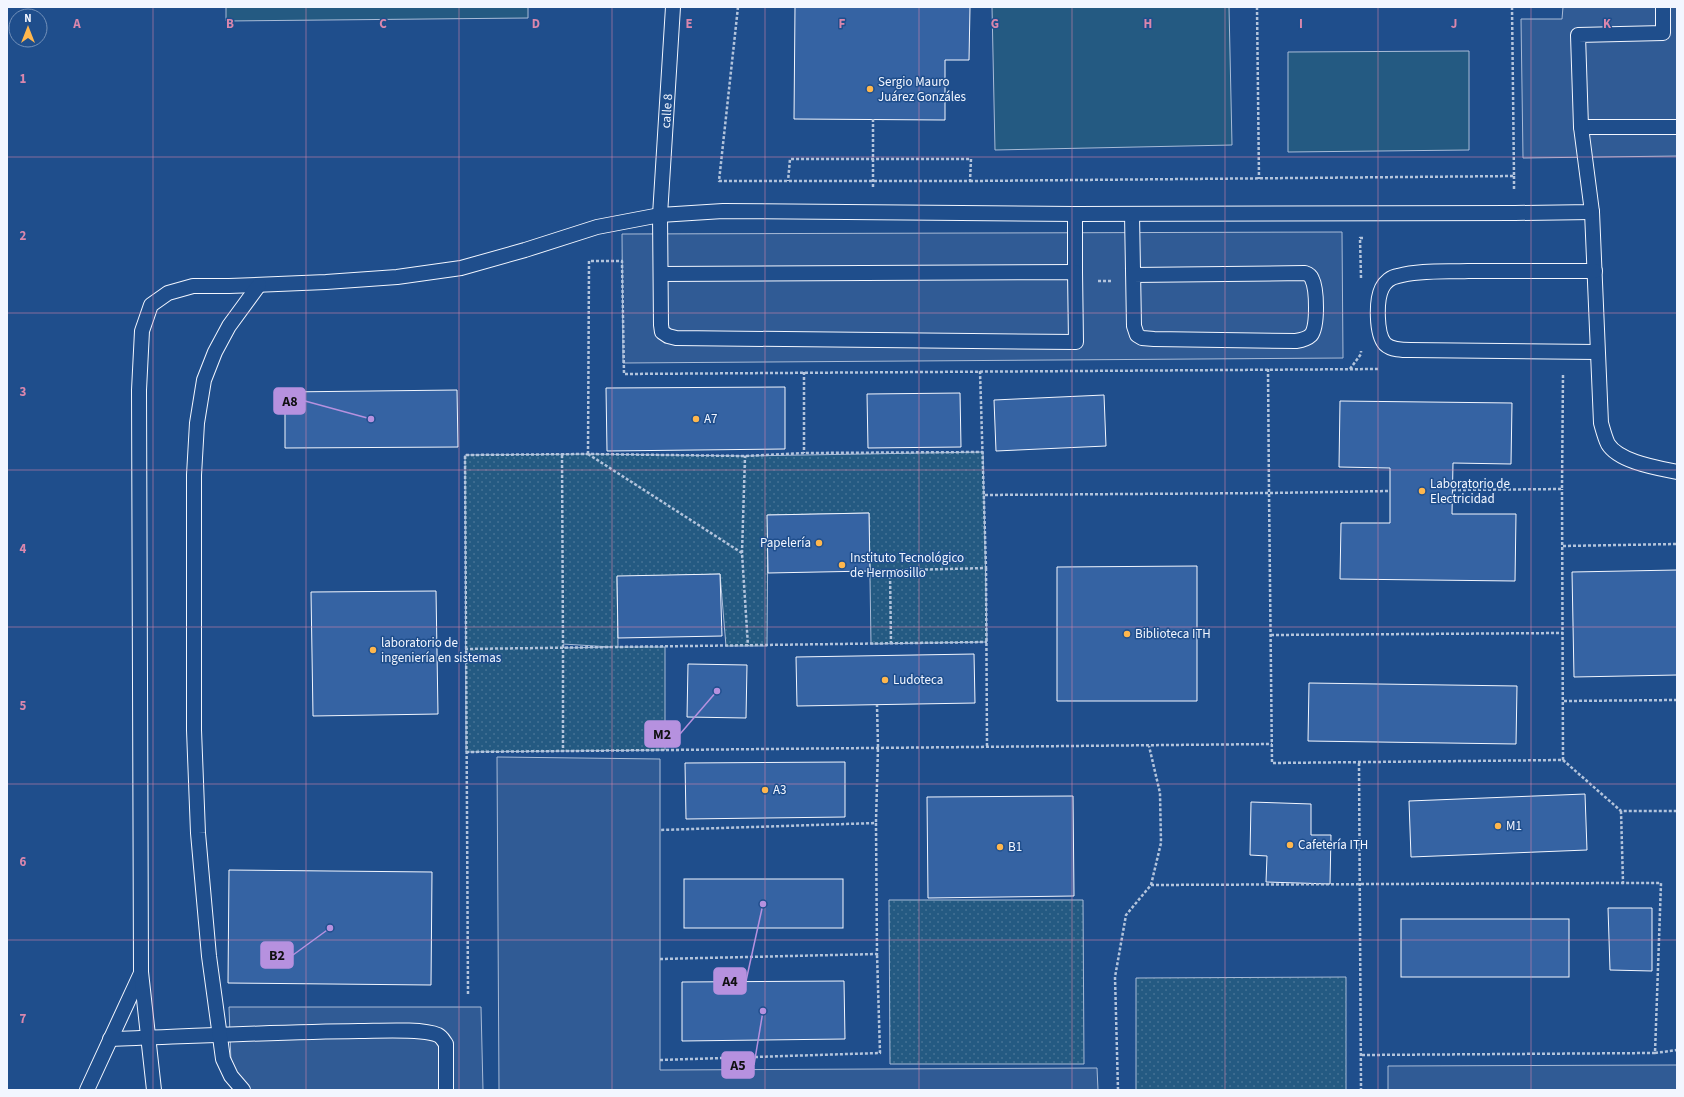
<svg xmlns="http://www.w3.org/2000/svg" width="1684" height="1097" viewBox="0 0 1684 1097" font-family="'Source Sans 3',sans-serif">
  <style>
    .park { fill: url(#park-dots); stroke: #a8bbd7; fill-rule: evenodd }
    .garden { fill: #245a82; stroke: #a8bbd7 }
    .parking { fill: #305b95; stroke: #a8bbd7 }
    .building { fill: #3563a3; stroke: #f2f6ff }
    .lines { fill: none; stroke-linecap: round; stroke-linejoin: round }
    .service-casing { stroke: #f2f6ff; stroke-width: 16 }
    .path { stroke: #b3c4dc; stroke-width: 2.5; stroke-dasharray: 3 2; stroke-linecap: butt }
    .service { stroke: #1f4e8c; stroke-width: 14 }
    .grid { fill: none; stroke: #da87ad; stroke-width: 1; stroke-opacity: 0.55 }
    .poi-dot { fill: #ffb74d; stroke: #1f4e8c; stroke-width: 1.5 }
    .labels { text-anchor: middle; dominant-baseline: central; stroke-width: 3; stroke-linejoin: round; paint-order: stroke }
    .poi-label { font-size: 13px; fill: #f2f6ff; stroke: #1f4e8c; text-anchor: start }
    .street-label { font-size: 13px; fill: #f2f6ff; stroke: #1f4e8c }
    .grid-label { font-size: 13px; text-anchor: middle; font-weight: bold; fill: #da87ad; stroke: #1f4e8c; stroke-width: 3; stroke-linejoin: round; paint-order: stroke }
    .leader { fill: none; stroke: #b691df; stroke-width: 1.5 }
    .callout-dot { fill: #b691df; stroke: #1f4e8c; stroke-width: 1.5 }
    .callout { fill: #b691df; stroke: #b691df; stroke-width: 1.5 }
    .callout-label { font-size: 14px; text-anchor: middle; font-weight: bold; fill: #111 }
  </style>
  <defs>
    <pattern id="park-dots" width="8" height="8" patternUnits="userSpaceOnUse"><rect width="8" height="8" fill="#245a82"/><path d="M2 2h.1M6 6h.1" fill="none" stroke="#447295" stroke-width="1.8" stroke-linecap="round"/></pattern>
  </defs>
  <rect width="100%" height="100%" fill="#1f4e8c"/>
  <g class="park">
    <path d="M983,452L987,642L871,644L869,513L768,515L767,646H726L720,574L617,577L618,647H665V750L466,752L465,455L588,454L745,456ZM563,644L611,647L564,648Z"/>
    <path d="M889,900H1083L1084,1064H890Z"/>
    <path d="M1346,977V1090H1136V978Z"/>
  </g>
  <g class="garden">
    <path d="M226,7H528V18L226,21Z"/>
    <path d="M992,7H1229L1232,145L995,150Z"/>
    <path d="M1469,51V150L1288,152V52Z"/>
  </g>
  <g class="parking">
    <path d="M1563,7H1677V156L1523,158L1521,19H1562Z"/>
    <path d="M1342,232L1343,358L623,363L622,234Z"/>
    <path d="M497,757L660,759V1070L1097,1068L1098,1090H499Z"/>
    <path d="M229,1007H481L483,1090H232Z"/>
    <path d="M1677,1065V1090H1388V1066Z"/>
  </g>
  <g class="building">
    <path d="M795,7H970L969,60H945V120L794,119Z"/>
    <path d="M785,387V449L607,451L606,388Z"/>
    <path d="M457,390L458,447L285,448V392Z"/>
    <path d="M960,393L961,447L868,448L867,394Z"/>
    <path d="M1104,395L1106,446L996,451L994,400Z"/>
    <path d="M1340,401L1512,403L1511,464L1453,463L1452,514H1516L1515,581L1340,579L1341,523H1390V468L1339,467Z"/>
    <path d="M869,513L870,571L768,573L767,515Z"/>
    <path d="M1197,566V701H1057V567Z"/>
    <path d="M1677,570V675L1574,677L1572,572Z"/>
    <path d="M720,574L722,636L618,638L617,576Z"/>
    <path d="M436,591L438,714L313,716L311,592Z"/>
    <path d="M974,654L975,703L797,706L796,657Z"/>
    <path d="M688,664L747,665L746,718L687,717Z"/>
    <path d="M1309,683L1517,686L1516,744L1308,741Z"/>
    <path d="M845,762V817L686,819L685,763Z"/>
    <path d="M1585,794L1587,850L1411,857L1409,801Z"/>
    <path d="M1073,796L1074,896L928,898L927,797Z"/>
    <path d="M1251,802L1311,804V835H1331L1330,884L1266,882L1267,856L1250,855Z"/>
    <path d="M229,870L432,872L431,985L228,983Z"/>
    <rect x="684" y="879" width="159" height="49"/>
    <path d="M1608,908H1652V971L1610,970Z"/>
    <rect x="1401" y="919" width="168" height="58"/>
    <path d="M844,981L845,1039L682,1041V982Z"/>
  </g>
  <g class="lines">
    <defs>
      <g id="service">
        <path d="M1581,127H1677"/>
        <path d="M1592,212L1601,423C1603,430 1605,438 1608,444C1619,462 1658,468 1677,472"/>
        <path d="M1075,214V272"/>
        <path d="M1132,214L1134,326L1137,335L1142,338L1154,339L1296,341C1302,340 1307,339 1311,335C1318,326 1317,289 1312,279C1311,276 1308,274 1305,273L1133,275"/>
        <path d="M1595,271C1553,271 1510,271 1468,271C1445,272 1421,270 1398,276C1391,277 1385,282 1382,288C1376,300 1376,334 1385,344C1391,350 1403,350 1411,350L1597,352"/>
        <path d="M661,274L1075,272L1076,342L676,338L668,336L662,332L661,325L660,215L673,7"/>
        <path d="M110,1039C193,1036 276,1032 359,1031C378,1031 422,1028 438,1035C442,1037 443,1040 446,1044V1090"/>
        <path d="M87,1090L141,973"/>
        <path d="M154,1090L141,972L139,390L142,331L151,305L168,293L193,286H229L326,282L397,277L461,268L525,250L597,227L660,215L723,211L1075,214L1515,213L1592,212L1581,127L1578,35L1663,33V7"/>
        <path d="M243,1090L231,1076L223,1059L209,956L198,833L194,730V475L197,423L204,380L215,352L229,326L259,285"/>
      </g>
    </defs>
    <use href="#service" class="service-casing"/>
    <g class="path">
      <path d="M738,7L719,181H970L971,159H790L788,181"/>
      <path d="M1257,7L1259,179"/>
      <path d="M873,119V189"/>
      <path d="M1514,176V191"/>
      <path d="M970,181L1514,176L1512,7"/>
      <path d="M1361,278L1360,238H1363"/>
      <path d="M1098,281H1111"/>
      <path d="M1268,369L1269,493L1390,491"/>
      <path d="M1350,369L1361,354V351"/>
      <path d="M804,372V453"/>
      <path d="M588,454L589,261H622L624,374L1379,369"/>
      <path d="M588,454L742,553L748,646"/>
      <path d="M562,455L563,644V751"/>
      <path d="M1453,490L1562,489L1563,374"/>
      <path d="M985,495L1269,493L1272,763L1563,760L1562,489"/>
      <path d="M1563,546L1677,544"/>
      <path d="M742,553L745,456"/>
      <path d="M986,568L987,747"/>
      <path d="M870,571L986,568L980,371"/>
      <path d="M890,571L891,643"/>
      <path d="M1271,635L1563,633"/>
      <path d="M465,649L987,642"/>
      <path d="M1564,701L1677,700"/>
      <path d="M466,752L1272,744"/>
      <path d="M1563,760L1621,811H1677"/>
      <path d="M1359,763L1361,1090"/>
      <path d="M876,822L878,747L877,705"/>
      <path d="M1151,885L1623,883"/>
      <path d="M660,959L877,954L876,823L660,830"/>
      <path d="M468,994L465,455L588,454L745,456L804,453L983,452"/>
      <path d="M1655,1053L1677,1050"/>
      <path d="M1362,1055L1655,1053L1661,883H1623L1621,811"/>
      <path d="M660,1060L880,1053L877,954"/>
      <path d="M1118,1090L1115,977L1126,915L1151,885L1161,843L1160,793L1149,746"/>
    </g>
    <use href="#service" class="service"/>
  </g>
  <path class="grid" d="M153,7V1090M306,7V1090M459,7V1090M612,7V1090M765,7V1090M919,7V1090M1072,7V1090M1225,7V1090M1378,7V1090M1531,7V1090M7,157H1677M7,313H1677M7,470H1677M7,627H1677M7,784H1677M7,940H1677"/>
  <g class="poi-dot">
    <circle cx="870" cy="89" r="4"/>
    <circle cx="696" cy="419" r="4"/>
    <circle cx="1422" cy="491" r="4"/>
    <circle cx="819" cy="543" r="4"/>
    <circle cx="842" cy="565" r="4"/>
    <circle cx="1127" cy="634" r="4"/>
    <circle cx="373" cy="650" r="4"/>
    <circle cx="885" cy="680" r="4"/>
    <circle cx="765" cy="790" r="4"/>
    <circle cx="1498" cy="826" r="4"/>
    <circle cx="1290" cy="845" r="4"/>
    <circle cx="1000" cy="847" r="4"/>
  </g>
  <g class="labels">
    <g class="poi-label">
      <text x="878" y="82">Sergio Mauro<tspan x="878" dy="15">Juárez Gonzáles</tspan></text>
      <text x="704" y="419">A7</text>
      <text x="1430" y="484">Laboratorio de<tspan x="1430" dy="15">Electricidad</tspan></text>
      <text x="811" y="543" text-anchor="end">Papelería</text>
      <text x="850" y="558">Instituto Tecnológico<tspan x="850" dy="15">de Hermosillo</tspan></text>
      <text x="1135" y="634">Biblioteca ITH</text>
      <text x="381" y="643">laboratorio de<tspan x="381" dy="15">ingeniería en sistemas</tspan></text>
      <text x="893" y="680">Ludoteca</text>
      <text x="773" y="790">A3</text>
      <text x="1506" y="826">M1</text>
      <text x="1298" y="845">Cafetería ITH</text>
      <text x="1008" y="847">B1</text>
    </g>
    <g class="street-label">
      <text transform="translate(667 111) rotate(-86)">calle 8</text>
    </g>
  </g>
  <g class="grid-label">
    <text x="77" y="28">A</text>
    <text x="230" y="28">B</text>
    <text x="383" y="28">C</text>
    <text x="536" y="28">D</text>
    <text x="689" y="28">E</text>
    <text x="842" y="28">F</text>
    <text x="995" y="28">G</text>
    <text x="1148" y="28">H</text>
    <text x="1301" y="28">I</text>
    <text x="1454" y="28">J</text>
    <text x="1607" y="28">K</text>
    <text x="23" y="83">1</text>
    <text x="23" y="240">2</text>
    <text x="23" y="396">3</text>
    <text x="23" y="553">4</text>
    <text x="23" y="710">5</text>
    <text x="23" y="866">6</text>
    <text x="23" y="1023">7</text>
  </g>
  <path class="leader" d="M371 419L305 401M717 691L680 734M330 928L293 955M763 904L746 981M763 1011L754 1065"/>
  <g class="callout-dot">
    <circle cx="371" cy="419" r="4"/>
    <circle cx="717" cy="691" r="4"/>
    <circle cx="330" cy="928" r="4"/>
    <circle cx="763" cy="904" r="4"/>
    <circle cx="763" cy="1011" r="4"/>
  </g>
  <g class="callout">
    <rect x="274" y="388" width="31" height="26" rx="4"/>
    <rect x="645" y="721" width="35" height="26" rx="4"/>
    <rect x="261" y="942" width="32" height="26" rx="4"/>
    <rect x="714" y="968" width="32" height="26" rx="4"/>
    <rect x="722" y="1052" width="32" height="26" rx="4"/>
  </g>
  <g class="callout-label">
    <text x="290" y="406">A8</text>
    <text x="662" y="739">M2</text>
    <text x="277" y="960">B2</text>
    <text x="730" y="986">A4</text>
    <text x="738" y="1070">A5</text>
  </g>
  <rect width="1684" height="1097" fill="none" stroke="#f2f6ff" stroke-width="16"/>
  <g transform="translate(28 28)"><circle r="19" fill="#1f4e8c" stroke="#7391ba"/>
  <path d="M0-3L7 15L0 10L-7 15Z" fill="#ffb74d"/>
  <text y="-6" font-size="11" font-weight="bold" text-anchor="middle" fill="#f2f6ff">N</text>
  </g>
</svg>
